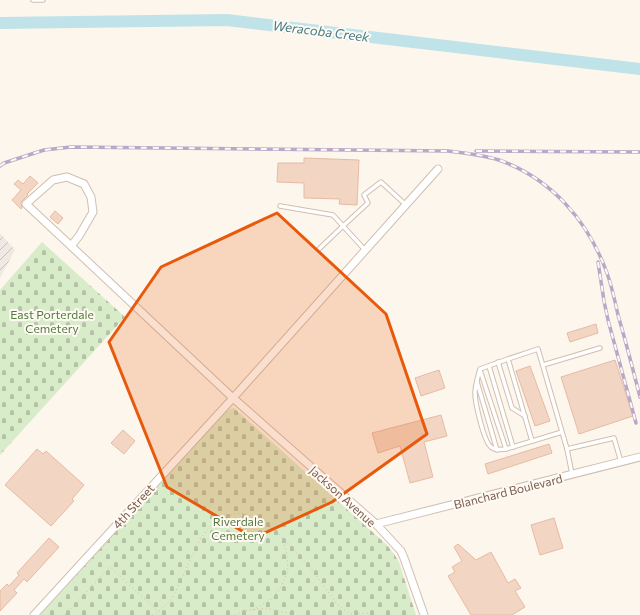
<svg xmlns="http://www.w3.org/2000/svg" width="640" height="615" viewBox="0 0 640 615" font-family="Commissioner,sans-serif">
  <style>
    .industrial { fill: url(#industrial-furrows) }
    .cemetery { fill: url(#cemetery-stones) }
    .lines { fill: none; stroke-linecap: round; stroke-linejoin: round }
    .river { stroke: #bfe3e8; stroke-width: 12 }
    .building { fill: #f3d5c3; stroke: #e6bba3 }
    .service-casing { stroke: #d1beb0; stroke-width: 5.5 }
    .minor-casing { stroke: #d1beb0; stroke-width: 9 }
    .path { stroke: #d9b8a5; stroke-width: 1; stroke-dasharray: 1 3; stroke-linecap: butt }
    .service { stroke: #fff; stroke-width: 3.5 }
    .minor { stroke: #fff; stroke-width: 7 }
    .rail-casing { stroke: #b9a8c9; stroke-width: 3.5 }
    .rail { stroke: #fffaf3; stroke-width: 2; stroke-dasharray: 6; stroke-linecap: butt }
    .marked { fill: #e8590c; fill-opacity: 0.2; stroke: #e8590c; stroke-width: 3; stroke-linejoin: round }
    .labels { text-anchor: middle; dominant-baseline: central; stroke-width: 4; stroke-linejoin: round; paint-order: stroke }
    .park-label { font-size: 12px; fill: #537a41; stroke: #fffaf3 }
    .street-label { font-size: 12px; fill: #7a5c4d; stroke: #fffaf3 }
    .water-label { font-size: 13px; font-style: italic; fill: #437c86; stroke: #fffaf3 }
  </style>
  <defs>
    <pattern id="industrial-furrows" width="10" height="10" patternUnits="userSpaceOnUse"><rect width="10" height="10" fill="#efe9e4"/><path d="M-1 1l2-2M0 10L10 0M9 11l2-2" fill="none" stroke="#c7c0bb"/></pattern>
    <pattern id="cemetery-stones" width="16" height="16" patternUnits="userSpaceOnUse"><rect width="16" height="16" fill="#d8ecc9"/><path d="M2 7V4a2 2 0 0 1 4 0v3zM10 15v-3a2 2 0 0 1 4 0v3z" fill="#b4c2a5"/></pattern>
  </defs>
  <rect width="100%" height="100%" fill="#fdf6ec"/>
  <path class="industrial" d="M0,233L15,250L0,278Z"/>
  <g class="cemetery">
    <path d="M42,242L125,317L0,455V290Z"/>
    <path d="M234,408L387,545L394,554L399,562L416,615H40L226,412L230,409Z"/>
  </g>
  <g class="lines">
    <path class="river" d="M0,23L227,20L640,69"/>
  </g>
  <g class="building">
    <path d="M304,158L359,160L357,205L339,204L340,199L304,198V183L277,182L278,163H304Z"/>
    <path d="M30,176L38,183L27,194L28,195L22,201L21,203L22,207L21,209L12,200L21,190L14,184L18,180L23,184Z"/>
    <path d="M55,211L63,218L58,224L50,217Z"/>
    <path d="M596,324L598,333L570,342L567,333Z"/>
    <path d="M615,360L633,416L579,434L561,377Z"/>
    <path d="M530,366L550,421L535,426L516,371Z"/>
    <path d="M439,370L445,388L421,396L415,378Z"/>
    <path d="M441,415L447,436L424,442L433,477L410,483L400,446L378,453L372,433Z"/>
    <path d="M123,430L135,441L124,454L111,443Z"/>
    <path d="M549,444L552,453L488,474L485,464Z"/>
    <path d="M37,449L43,454L46,451L84,485L72,499L74,501L51,526L5,485Z"/>
    <path d="M554,518L563,548L540,555L531,525Z"/>
    <path d="M49,538L59,547L27,582L24,579L14,590L17,593L0,611V591L7,584L9,586L19,575L17,573Z"/>
    <path d="M458,544L476,560L491,552L508,583L515,579L521,588L515,591L525,607L512,615H471L448,576L455,572L452,567L462,561L454,547Z"/>
  </g>
  <g class="lines">
    <defs>
      <g id="service">
        <path d="M33,0H43"/>
        <path d="M280,206L333,215L343,226L368,203L364,195L381,182L406,205"/>
        <path d="M319,249L343,226L365,250"/>
        <path d="M508,359L532,441"/>
        <path d="M498,362L512,408L525,416"/>
        <path d="M543,365L600,348"/>
        <path d="M489,366L513,447"/>
        <path d="M480,370L506,449"/>
        <path d="M477,382L497,450"/>
        <path d="M562,432L506,449C501,449 495,451 491,447C484,442 475,403 475,393C475,385 478,377 480,369L508,359L538,349L567,449"/>
        <path d="M572,474L567,449L614,438L621,462"/>
      </g>
      <g id="minor">
        <path d="M67,177L84,184L91,197L93,212L79,236L71,246L26,204L53,180Z"/>
        <path d="M71,246L233,398L376,524L401,551L404,558L424,615"/>
        <path d="M376,524L640,457"/>
        <path d="M34,615L233,398L438,169"/>
      </g>
    </defs>
    <use href="#service" class="service-casing"/>
    <use href="#minor" class="minor-casing"/>
    <g class="path">
      <path d="M253,610L273,598L281,587L288,571L287,555L283,540"/>
      <path d="M65,615L110,567L162,615"/>
      <path d="M152,615L158,612L172,599L200,539L211,525L224,516L241,513L261,518L279,534L309,566L337,604L349,614L370,613L374,615"/>
      <path d="M235,615L243,611L266,608L296,615"/>
    </g>
    <use href="#service" class="service"/>
    <use href="#minor" class="minor"/>
    <defs>
      <g id="rail">
        <path d="M476,151L640,152"/>
        <path d="M0,166L4,163L44,150L71,147L448,151C465,153 483,155 499,160C552,179 588,221 607,273C612,287 615,301 618,315C626,342 633,370 640,397"/>
        <path d="M598,262L604,301L608,320L636,423"/>
      </g>
    </defs>
    <use href="#rail" class="rail-casing"/>
    <use href="#rail" class="rail"/>
  </g>
  <path class="marked" d="M277,213L386,314L427,434L332,502L254,538L167,487L109,342L161,267Z"/>
  <g class="labels">
    <g class="park-label">
      <text x="52" y="314">East Porterdale<tspan x="52" dy="14">Cemetery</tspan></text>
      <text x="238" y="521">Riverdale<tspan x="238" dy="14">Cemetery</tspan></text>
    </g>
    <g class="street-label">
      <text transform="translate(508 491) rotate(-14)">Blanchard Boulevard</text>
      <text transform="translate(343 496) rotate(42)">Jackson Avenue</text>
      <text transform="translate(133 506) rotate(-48)">4th Street</text>
    </g>
    <g class="water-label">
      <text transform="translate(321 31) rotate(7)">Weracoba Creek</text>
    </g>
  </g>
</svg>
